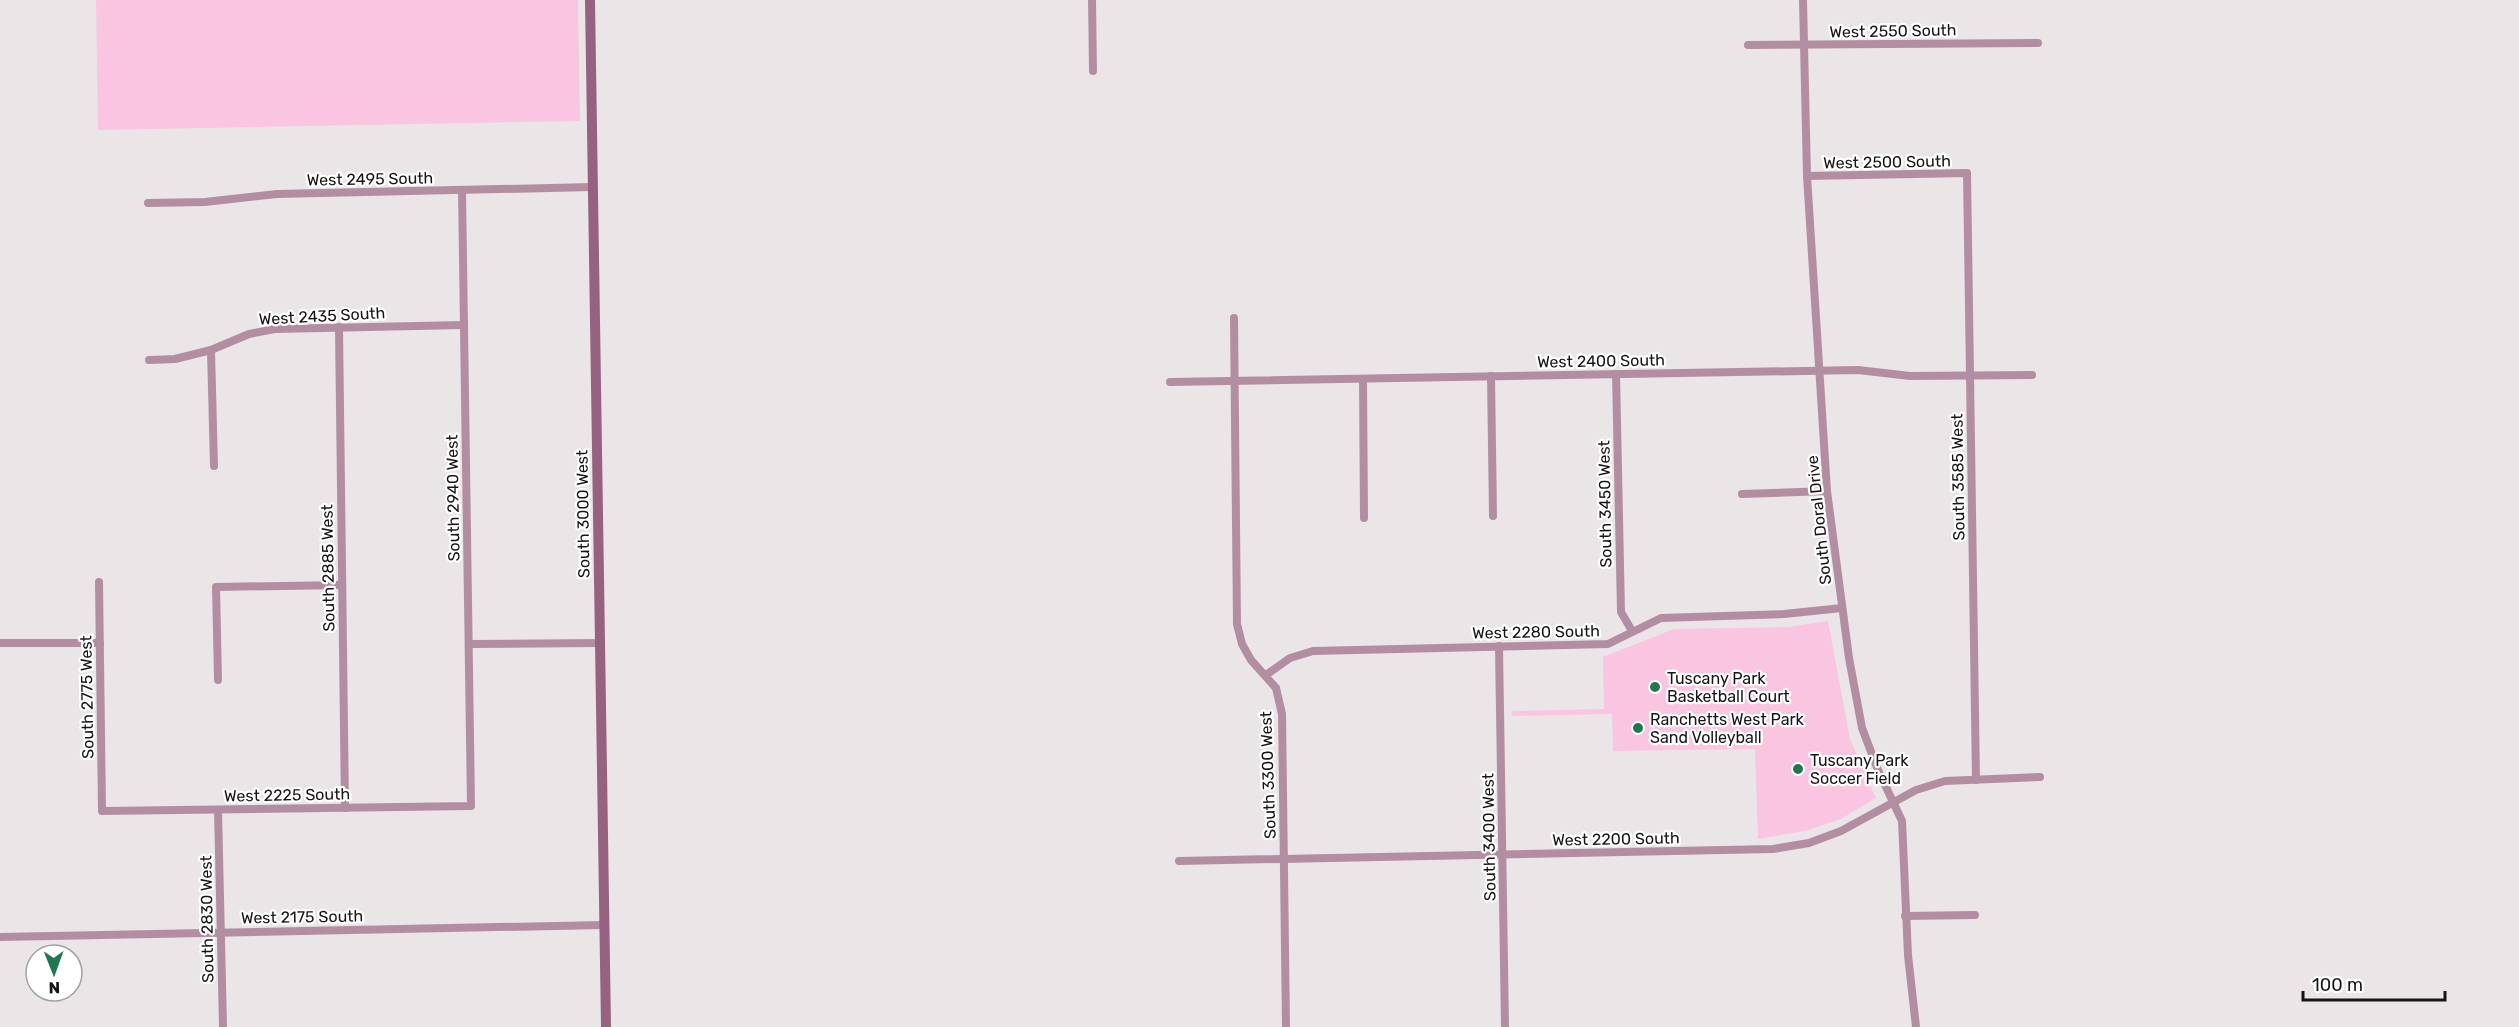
<svg xmlns="http://www.w3.org/2000/svg" width="2519" height="1027" viewBox="0 0 2519 1027" font-family="Rubik,sans-serif">
  <style>
    .green { fill: #fac5e1 }
    .lines { fill: none; stroke-linecap: round; stroke-linejoin: round }
    .street { stroke: #b38ea2; stroke-width: 8 }
    .secondary { stroke: #976280; stroke-width: 10 }
    .poi-dot { fill: #1e794e; stroke: #fff; stroke-width: 2 }
    .labels { text-anchor: middle; dominant-baseline: central; stroke-width: 4.5; stroke-linejoin: round; paint-order: stroke }
    .street-label { font-size: 16px; fill: #161415; stroke: #fff }
    .poi-label { font-size: 16px; fill: #161415; stroke: #fff; text-anchor: start }
  </style>
  <rect width="100%" height="100%" fill="#eae6e8"/>
  <g class="green">
    <path d="M96,0H578L580,121L98,130Z"/>
    <path d="M1828,621L1850,739L1876,798L1841,819L1805,831L1758,839L1755,749L1613,751L1612,714L1512,716L1511,711L1604,709L1603,657L1674,629L1788,627Z"/>
  </g>
  <g class="lines">
    <g class="street">
      <path d="M1092,0L1093,71"/>
      <path d="M1803,0L1807,176L1827,491L1849,658L1862,728L1878,770L1902,821L1908,955L1916,1027"/>
      <path d="M1748,45L2038,43"/>
      <path d="M1807,176L1967,173L1976,780"/>
      <path d="M148,203L205,202L277,194L593,187"/>
      <path d="M1234,318L1237,624L1242,644L1251,660L1276,688L1282,714L1286,1027"/>
      <path d="M339,327L345,808"/>
      <path d="M211,350L214,466"/>
      <path d="M149,360L175,359L211,350L249,334L275,329L464,325"/>
      <path d="M1616,374L1621,612L1632,631"/>
      <path d="M1491,376L1493,516"/>
      <path d="M1363,379L1364,518"/>
      <path d="M1170,382L1858,370L1910,376L2032,375"/>
      <path d="M1742,494L1827,491"/>
      <path d="M99,582L102,811L471,806L462,190"/>
      <path d="M0,643H100"/>
      <path d="M469,644L600,643"/>
      <path d="M1499,646L1505,1027"/>
      <path d="M1266,675L1290,658L1313,651L1608,644L1661,618L1784,614L1842,608"/>
      <path d="M218,680L216,587L342,585"/>
      <path d="M218,810L223,1027"/>
      <path d="M1179,861L1773,849L1809,843L1841,831L1916,790L1945,781L2040,777"/>
      <path d="M1905,916L1975,915"/>
      <path d="M0,937L604,925"/>
    </g>
    <path class="secondary" d="M590,0L606,1027"/>
  </g>
  <g class="poi-dot">
    <circle cx="1655" cy="687" r="6"/>
    <circle cx="1638" cy="728" r="6"/>
    <circle cx="1798" cy="769" r="6"/>
  </g>
  <g class="labels">
    <g class="street-label">
      <text transform="translate(1893 31) rotate(-1)">West 2550 South</text>
      <text transform="translate(1887 162) rotate(-1)">West 2500 South</text>
      <text transform="translate(370 179) rotate(-1)">West 2495 South</text>
      <text transform="translate(322 316) rotate(-3)">West 2435 South</text>
      <text transform="translate(1601 361) rotate(-1)">West 2400 South</text>
      <text transform="translate(1958 477) rotate(-91)">South 3585 West</text>
      <text transform="translate(453 498) rotate(-91)">South 2940 West</text>
      <text transform="translate(1605 504) rotate(-91)">South 3450 West</text>
      <text transform="translate(583 514) rotate(-91)">South 3000 West</text>
      <text transform="translate(1819 520) rotate(-96)">South Doral Drive</text>
      <text transform="translate(328 568) rotate(-91)">South 2885 West</text>
      <text transform="translate(1536 632) rotate(-1)">West 2280 South</text>
      <text transform="translate(87 697) rotate(-91)">South 2775 West</text>
      <text transform="translate(1268 775) rotate(-92)">South 3300 West</text>
      <text transform="translate(287 795) rotate(-1)">West 2225 South</text>
      <text transform="translate(1489 837) rotate(-91)">South 3400 West</text>
      <text transform="translate(1616 839) rotate(-1)">West 2200 South</text>
      <text transform="translate(302 917) rotate(-1)">West 2175 South</text>
      <text transform="translate(207 919) rotate(-91)">South 2830 West</text>
    </g>
    <g class="poi-label">
      <text x="1667" y="678">Tuscany Park<tspan x="1667" dy="18">Basketball Court</tspan></text>
      <text x="1650" y="719">Ranchetts West Park<tspan x="1650" dy="18">Sand Volleyball</tspan></text>
      <text x="1810" y="760">Tuscany Park<tspan x="1810" dy="18">Soccer Field</tspan></text>
    </g>
  </g>
  <g transform="translate(54 973) rotate(179)"><circle r="28" fill="#ffffff" stroke="#a2a1a1" stroke-width="1.5"/>
  <path d="M0-4.5L10 22L0 15L-10 22Z" fill="#1e794e"/>
  <text y="-9" font-size="16" font-weight="bold" text-anchor="middle" fill="#161415">N</text>
  </g>
  <path d="M2303 991v9h142v-9" fill="none" stroke="#161415" stroke-width="3"/>
  <text x="2312" y="991" font-size="18" fill="#161415" stroke="#ffffff" stroke-width="4.5" paint-order="stroke">100 m</text>
</svg>
